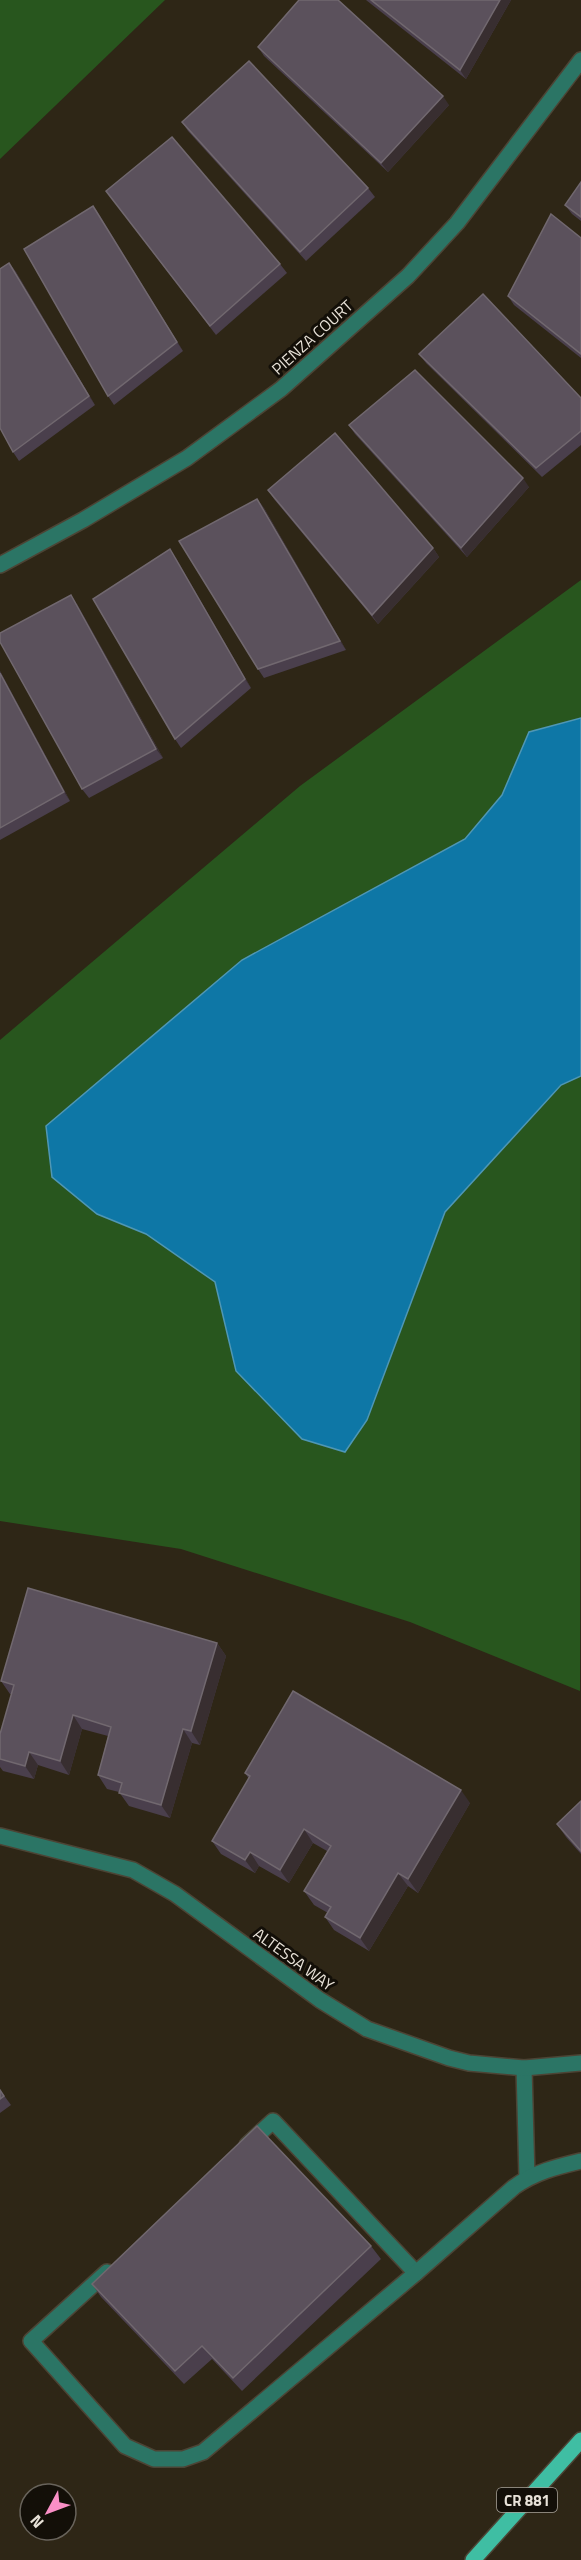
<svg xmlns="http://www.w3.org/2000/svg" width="581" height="2560" viewBox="0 0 581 2560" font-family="'Titillium Web',sans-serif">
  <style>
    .green { fill: #28561e }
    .water { fill: #0e77a6; stroke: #4f97b5; stroke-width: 1.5 }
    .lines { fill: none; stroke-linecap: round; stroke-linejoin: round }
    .service-casing { stroke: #4c4435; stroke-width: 18 }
    .minor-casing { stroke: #4c4435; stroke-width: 18 }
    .primary-casing { stroke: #4c4435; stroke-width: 18 }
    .service { stroke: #2b7565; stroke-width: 15 }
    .minor { stroke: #2b7565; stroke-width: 15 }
    .primary { stroke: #3fbea3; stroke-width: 15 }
    .wall { fill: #4a3f4c }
    .shaded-wall { fill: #382e30 }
    .building { fill: #5b515c; stroke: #71686f; stroke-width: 1.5 }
    .labels { text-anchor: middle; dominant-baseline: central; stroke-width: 6; stroke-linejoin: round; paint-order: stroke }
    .shield { fill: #130f08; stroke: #a8a39a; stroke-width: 1.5 }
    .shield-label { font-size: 15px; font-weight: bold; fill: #e8e2d8 }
    .street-label { font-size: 16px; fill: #e8e2d8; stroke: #130f08 }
  </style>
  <rect width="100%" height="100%" fill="#2e2616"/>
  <g class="green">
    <path d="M0,0H165L0,159Z"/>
    <path d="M581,580V718L529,732L502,795L465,839L242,960L97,1214L146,1234L215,1282L236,1371L367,1420L445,1212L561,1085L581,1076L580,1691L410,1622L181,1549L0,1521V1040L300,786Z"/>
  </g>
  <path class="water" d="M581,718V1076L561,1085L445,1212L367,1420L345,1452L302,1439L236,1371L215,1282L146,1234L97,1214L52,1177L46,1126L242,960L465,839L502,795L529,732Z"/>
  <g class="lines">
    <defs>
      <g id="service">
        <path d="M524,2068L527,2178"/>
        <path d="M247,2145L273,2121L416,2273"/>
        <path d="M107,2272L31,2341L125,2446L154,2459H183L203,2452L416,2273L514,2187C535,2172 556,2167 581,2161"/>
      </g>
      <g id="minor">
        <path d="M0,565L83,520L187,458L281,389L408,276L457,223L581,60"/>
        <path d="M0,1836L133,1870L175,1894L320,2000L367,2029L449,2058L469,2063L524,2068L581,2063"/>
      </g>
      <path id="primary" d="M473,2560L581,2440"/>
    </defs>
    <use href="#service" class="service-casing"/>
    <use href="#minor" class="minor-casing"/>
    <use href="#primary" class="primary-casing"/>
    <use href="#service" class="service"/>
    <use href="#minor" class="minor"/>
    <use href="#primary" class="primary"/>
  </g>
  <g class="wall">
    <path d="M366,0H511L466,79Z"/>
    <path d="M258,47L449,105L388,172L264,56Z"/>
    <path d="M182,122L368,188L375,197L306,261L188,131Z"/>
    <path d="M581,182V221L572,214L565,205Z"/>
    <path d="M106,191L280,264L287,273L216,335Z"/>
    <path d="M93,206L183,351L114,405L108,396Z"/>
    <path d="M581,238V358L514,305L508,296Z"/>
    <path d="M9,263L16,272L95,405L19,461L13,452Z"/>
    <path d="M419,354L581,398V445L542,477L426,363Z"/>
    <path d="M349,425L529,487L467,557L355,434Z"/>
    <path d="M268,490L433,548L439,557L378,624L274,499Z"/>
    <path d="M257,499L264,508L346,650L264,678L258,669Z"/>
    <path d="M176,558L251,688L181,748L175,739Z"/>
    <path d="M77,604L163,758L89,798L82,789Z"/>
    <path d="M0,671L70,801L0,840Z"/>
    <path d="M217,1643L226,1656L200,1745L192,1743L170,1818L129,1806L119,1792L107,1789L98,1775L108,1736L82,1729L69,1775L38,1765L34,1779L3,1771L0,1767V1734L12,1694H10L1,1681Z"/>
    <path d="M245,1773L470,1803L418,1893L408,1886L369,1951L334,1930L325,1917L328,1913L314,1905L304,1891L327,1851L313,1843L289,1883L259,1866L255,1873L221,1854L212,1841L249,1779Z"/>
    <path d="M581,1801V1854L566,1837L557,1824Z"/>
    <path d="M0,2090L11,2105L0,2113Z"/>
    <path d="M371,2246L381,2259L242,2391L212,2359L184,2384L101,2297L92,2284Z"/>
  </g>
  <g class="shaded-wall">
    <path d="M500,0H511L466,79L460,70Z"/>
    <path d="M443,96L449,105L388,172L381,163Z"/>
    <path d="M93,206L99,214L183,351L177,342Z"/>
    <path d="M9,263L16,272L95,405L89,396Z"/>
    <path d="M523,478L529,487L467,557L461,548Z"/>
    <path d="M257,499L264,508L346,650L340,641Z"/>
    <path d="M433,548L439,557L378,624L372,615Z"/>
    <path d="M170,549L176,558L251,688L245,679Z"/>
    <path d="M71,595L77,604L163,758L156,749Z"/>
    <path d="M0,671L70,801L64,792L0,673Z"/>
    <path d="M217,1643L226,1656L200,1745L191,1731Z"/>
    <path d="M73,1715L82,1729L69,1775L60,1761Z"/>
    <path d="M183,1729L192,1743L170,1818L161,1805Z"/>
    <path d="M29,1752L38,1765L34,1779L25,1766Z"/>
    <path d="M461,1790L470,1803L418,1893L408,1879Z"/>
    <path d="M304,1829L313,1843L289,1883L280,1870Z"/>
    <path d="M250,1852L259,1866L255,1873L245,1860Z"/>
    <path d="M398,1873L408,1886L369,1951L360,1938Z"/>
  </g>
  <g class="building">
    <path d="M299,0H338L443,96L381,163L258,47Z"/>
    <path d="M371,0H500L460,70Z"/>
    <path d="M249,61L368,188L300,252L182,122Z"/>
    <path d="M172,137L280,264L210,326L106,191Z"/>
    <path d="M581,182V217L565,205Z"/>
    <path d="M93,206L177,342L108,396L24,249Z"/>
    <path d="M551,214L581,238V354L508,296Z"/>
    <path d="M9,263L89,396L13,452L0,428V269Z"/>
    <path d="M483,294L581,398V431L536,468L419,354Z"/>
    <path d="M415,370L523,478L461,548L349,425Z"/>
    <path d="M335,433L433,548L372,615L268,490Z"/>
    <path d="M257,499L340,641L258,669L179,541Z"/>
    <path d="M170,549L245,679L175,739L93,599Z"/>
    <path d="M71,595L156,749L82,789L0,642V633Z"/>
    <path d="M0,673L64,792L0,828Z"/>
    <path d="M28,1588L217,1643L191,1731L183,1729L161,1805L119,1793L122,1783L98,1775L111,1727L73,1715L60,1761L29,1752L25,1766L0,1759V1734L14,1685L1,1681Z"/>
    <path d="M293,1691L461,1790L408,1879L398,1873L360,1938L325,1917L331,1907L304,1891L331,1846L304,1829L280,1870L250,1852L245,1860L212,1841L250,1776L245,1773Z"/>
    <path d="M581,1801V1851L557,1824Z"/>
    <path d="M0,2090L4,2096L0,2099Z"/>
    <path d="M257,2126L371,2246L233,2378L202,2346L175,2371L92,2284Z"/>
  </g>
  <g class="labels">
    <rect class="shield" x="497" y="2488" width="60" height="24" rx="4.5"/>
    <g class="shield-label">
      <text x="527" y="2500">CR 881</text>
    </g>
    <g class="street-label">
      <text transform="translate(312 337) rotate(-42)">PIENZA COURT</text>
      <text transform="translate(294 1959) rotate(36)">ALTESSA WAY</text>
    </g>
  </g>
  <g transform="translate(48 2512) rotate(229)"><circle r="28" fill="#130f08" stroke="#68635b" stroke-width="1.5"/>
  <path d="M0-4.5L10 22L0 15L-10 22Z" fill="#fa8fc6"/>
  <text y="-9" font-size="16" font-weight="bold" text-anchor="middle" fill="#e8e2d8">N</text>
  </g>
</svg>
